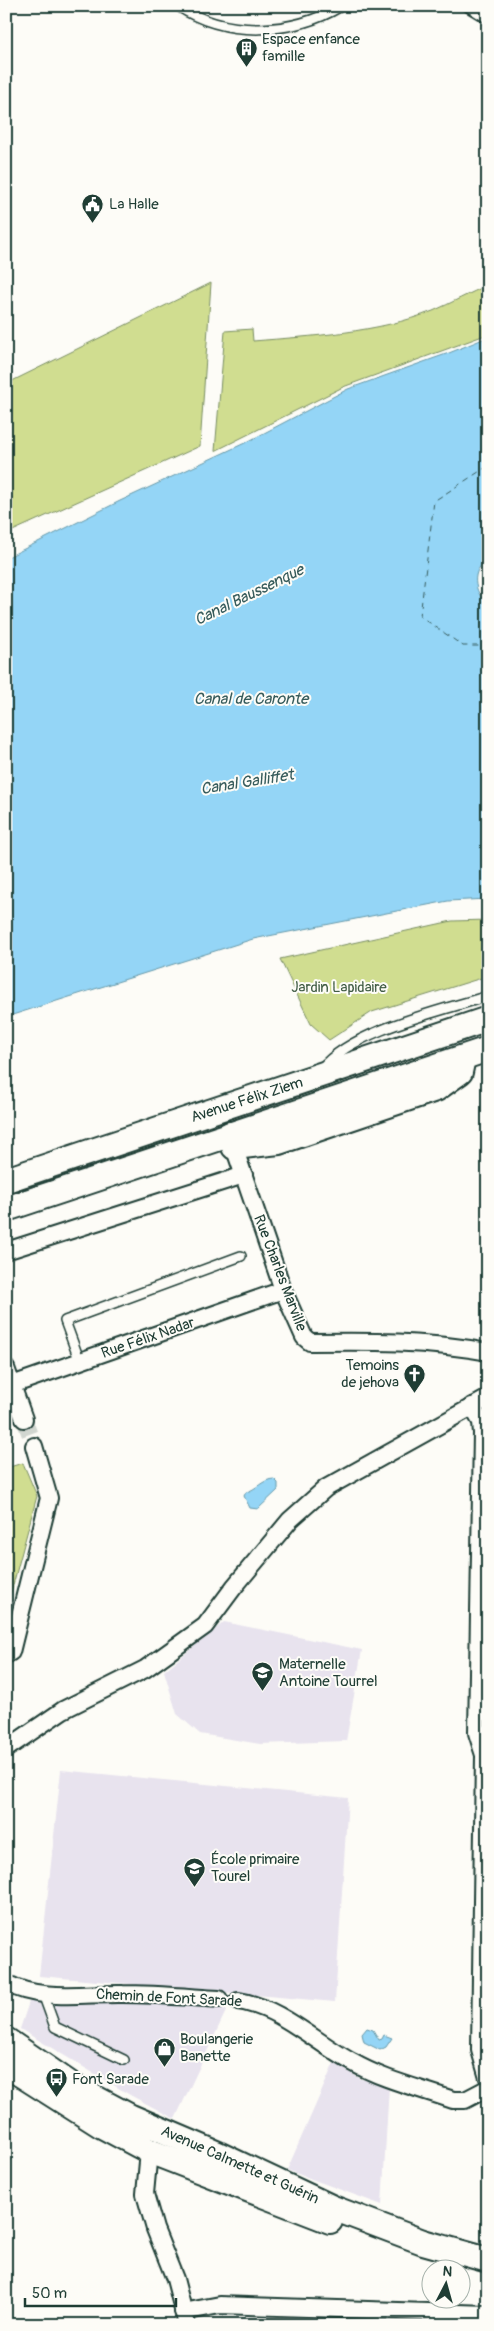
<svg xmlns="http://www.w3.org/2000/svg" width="494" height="2331" viewBox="0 0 494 2331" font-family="Pangolin,sans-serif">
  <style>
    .built { fill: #e8e3ee }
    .green { fill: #d0dd90; stroke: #788d62 }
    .water { fill: #94d5f6; stroke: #6598a8 }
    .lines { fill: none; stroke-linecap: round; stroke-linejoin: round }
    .ferry { stroke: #365b5b; stroke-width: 1; stroke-dasharray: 6 5; stroke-linecap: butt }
    .minor-tunnel { stroke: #d1d6d0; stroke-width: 16; stroke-dasharray: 16 8; stroke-linecap: butt }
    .service-casing { stroke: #1f3d34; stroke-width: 12 }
    .pedestrian-casing { stroke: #1f3d34; stroke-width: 16 }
    .minor-casing { stroke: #1f3d34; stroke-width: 20 }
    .secondary-casing { stroke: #1f3d34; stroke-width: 28 }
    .service { stroke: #fdfcf7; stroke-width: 9 }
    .pedestrian { stroke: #fdfcf7; stroke-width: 12 }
    .minor { stroke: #fdfcf7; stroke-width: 16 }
    .secondary { stroke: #fdfcf7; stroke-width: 24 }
    .labels { text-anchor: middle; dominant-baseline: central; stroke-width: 4; stroke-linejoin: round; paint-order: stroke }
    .poi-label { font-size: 15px; fill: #1f3d34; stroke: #fdfcf7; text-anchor: start }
    .park-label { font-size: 15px; fill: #425d46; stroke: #fdfcf7 }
    .street-label { font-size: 15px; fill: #1f3d34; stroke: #fdfcf7 }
    .water-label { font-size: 16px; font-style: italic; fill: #365b5b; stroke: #fdfcf7 }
  </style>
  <rect width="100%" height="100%" fill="#fdfcf7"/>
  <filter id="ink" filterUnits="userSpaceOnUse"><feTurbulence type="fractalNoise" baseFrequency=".02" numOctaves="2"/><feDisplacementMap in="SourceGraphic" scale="10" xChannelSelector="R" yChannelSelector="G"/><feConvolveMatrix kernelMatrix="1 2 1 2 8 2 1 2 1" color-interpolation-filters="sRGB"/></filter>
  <g filter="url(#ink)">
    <g class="built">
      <path d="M224,1622L362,1650L346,1741L260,1744L200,1734L177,1714L164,1671Z"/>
      <path d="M61,1770L348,1798L335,2002L39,1976Z"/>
      <path d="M30,1999L142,2000L227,2009L175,2119L130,2095L20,2029Z"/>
      <path d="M334,2063L361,2079L389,2086L382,2205L287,2170Z"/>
    </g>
    <g class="green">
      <path d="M211,283L200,446L6,534V384Z"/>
      <path d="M488,285V334L343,387L215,451L225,331L252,329L253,341C313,336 376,333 433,311C451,303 470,293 488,285Z"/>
      <path d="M488,920V976L372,1012L329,1040L311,1024L280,959L452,921Z"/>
      <path d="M23,1463L37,1496L6,1611V1468Z"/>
    </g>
    <g class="water">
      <path d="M488,337V561C470,568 473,594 488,603V899L448,901L253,939L6,1017V558L120,501L247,442L348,389L449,353Z"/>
      <path d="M274,1479L278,1483V1490L258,1509L250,1508L244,1496L246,1492C256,1490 263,1479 274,1479Z"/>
      <path d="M367,2028L373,2030L379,2040L382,2039L384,2035L392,2038L386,2047L380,2050L364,2042L362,2034Z"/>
    </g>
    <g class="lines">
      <path class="ferry" d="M488,466L434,501L420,616L463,646H488"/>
      <path class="minor-tunnel" d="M24,1419L34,1446"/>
      <defs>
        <g id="service">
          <path d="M178,6C226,38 293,35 341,6"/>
          <path d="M321,1069C352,1030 441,1011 488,996"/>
          <path d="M80,1362L65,1321L241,1256"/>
          <path d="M43,1994L55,2027L124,2060"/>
        </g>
        <path id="pedestrian" d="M470,6L488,17"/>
        <g id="minor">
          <path d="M234,1147L283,1290L304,1337L310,1342C370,1341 428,1341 488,1352"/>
          <path d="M6,1251L244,1175"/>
          <path d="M6,1368L24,1419"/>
          <path d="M12,1385L283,1290"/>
          <path d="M472,1406L481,1422L482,1433L477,1733L484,1755L480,2050L488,2078"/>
          <path d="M6,1655L11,1652L49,1498L34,1446"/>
          <path d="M6,1749L63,1710L145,1669L205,1626L234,1587L290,1520L326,1488L488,1398"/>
          <path d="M6,1983C42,2002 84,1993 123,1994C155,1994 187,1997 219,1999"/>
          <path d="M238,2001C280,2007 315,2042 352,2062C383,2080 419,2088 453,2100H465L488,2088"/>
          <path d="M145,2143L149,2151L145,2194L155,2229L175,2279L187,2325"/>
          <path d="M183,2312L220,2305L488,2314"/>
        </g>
        <g id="secondary">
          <path d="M230,1134L234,1147L279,1142L436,1089L460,1072L463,1058"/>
          <path d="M6,1180L488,1019"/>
          <path d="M6,1209L488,1049"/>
          <path d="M6,2040L73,2086L131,2117L218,2154L333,2208L423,2242L488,2260"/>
          <path d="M6,2065L102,2126L149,2151L330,2221"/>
        </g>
      </defs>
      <use href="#service" class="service-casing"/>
      <use href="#pedestrian" class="pedestrian-casing"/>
      <use href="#minor" class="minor-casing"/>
      <use href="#secondary" class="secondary-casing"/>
      <use href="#service" class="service"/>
      <use href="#pedestrian" class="pedestrian"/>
      <use href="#minor" class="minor"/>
      <use href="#secondary" class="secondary"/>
    </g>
  </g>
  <defs>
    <symbol id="building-pin" viewBox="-11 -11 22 30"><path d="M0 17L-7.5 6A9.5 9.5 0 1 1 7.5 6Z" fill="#1f3d34" stroke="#fdfcf7"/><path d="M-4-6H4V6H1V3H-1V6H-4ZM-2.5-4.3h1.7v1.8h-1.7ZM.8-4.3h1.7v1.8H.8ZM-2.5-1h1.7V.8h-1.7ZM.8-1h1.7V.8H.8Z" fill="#fff"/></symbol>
    <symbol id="civic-pin" viewBox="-11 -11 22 30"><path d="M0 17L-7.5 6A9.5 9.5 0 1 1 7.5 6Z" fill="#1f3d34" stroke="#fdfcf7"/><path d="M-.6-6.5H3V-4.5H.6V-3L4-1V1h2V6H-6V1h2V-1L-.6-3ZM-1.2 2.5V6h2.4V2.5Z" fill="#fff"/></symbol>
    <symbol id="church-pin" viewBox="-11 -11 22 30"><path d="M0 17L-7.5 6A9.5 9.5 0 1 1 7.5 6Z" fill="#1f3d34" stroke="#fdfcf7"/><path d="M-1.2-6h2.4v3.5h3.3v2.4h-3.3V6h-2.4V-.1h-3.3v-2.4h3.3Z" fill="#fff"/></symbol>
    <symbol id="school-pin" viewBox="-11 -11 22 30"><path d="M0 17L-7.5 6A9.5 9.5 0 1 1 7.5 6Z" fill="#1f3d34" stroke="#fdfcf7"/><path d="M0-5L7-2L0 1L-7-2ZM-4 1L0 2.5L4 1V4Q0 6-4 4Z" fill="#fff"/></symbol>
    <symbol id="shop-pin" viewBox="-11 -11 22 30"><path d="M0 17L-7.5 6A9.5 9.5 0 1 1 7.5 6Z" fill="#1f3d34" stroke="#fdfcf7"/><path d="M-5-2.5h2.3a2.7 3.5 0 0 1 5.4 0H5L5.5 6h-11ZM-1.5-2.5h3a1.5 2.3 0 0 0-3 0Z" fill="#fff"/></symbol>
    <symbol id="bus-pin" viewBox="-11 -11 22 30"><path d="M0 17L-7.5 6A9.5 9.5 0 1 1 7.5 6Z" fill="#1f3d34" stroke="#fdfcf7"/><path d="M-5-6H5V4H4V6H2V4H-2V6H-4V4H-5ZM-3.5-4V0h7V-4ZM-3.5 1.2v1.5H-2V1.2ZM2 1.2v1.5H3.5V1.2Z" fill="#fff"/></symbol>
  </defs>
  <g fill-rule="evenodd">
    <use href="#building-pin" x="234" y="36" width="25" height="34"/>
    <use href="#civic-pin" x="80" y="192" width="25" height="34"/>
    <use href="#church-pin" x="402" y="1362" width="25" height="34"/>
    <use href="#school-pin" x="250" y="1660" width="25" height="34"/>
    <use href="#school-pin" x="182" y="1856" width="25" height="34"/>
    <use href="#shop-pin" x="152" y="2036" width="25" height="34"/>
    <use href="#bus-pin" x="44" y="2066" width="25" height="34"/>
  </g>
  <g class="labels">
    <g class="poi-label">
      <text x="262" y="39">Espace enfance<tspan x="262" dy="17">famille</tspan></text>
      <text x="109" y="204">La Halle</text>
      <text x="399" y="1365" text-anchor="end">Temoins<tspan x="399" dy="17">de jehova</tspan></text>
      <text x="279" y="1664">Maternelle<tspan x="279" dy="17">Antoine Tourrel</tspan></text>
      <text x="211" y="1859">École primaire<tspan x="211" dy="17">Tourel</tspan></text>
      <text x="180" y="2039">Boulangerie<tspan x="180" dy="17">Banette</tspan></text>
      <text x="72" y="2079">Font Sarade</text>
    </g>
    <g class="park-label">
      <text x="339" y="987">Jardin Lapidaire</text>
    </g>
    <g class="street-label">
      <text transform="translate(247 1100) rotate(-18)">Avenue Félix Ziem</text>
      <text transform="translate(280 1273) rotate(69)">Rue Charles Marville</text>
      <text transform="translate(148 1338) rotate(-19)">Rue Félix Nadar</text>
      <text transform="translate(169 1998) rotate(3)">Chemin de Font Sarade</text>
      <text transform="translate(240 2165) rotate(24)">Avenue Calmette et Guérin</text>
    </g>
    <g class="water-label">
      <text transform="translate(249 595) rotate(-26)">Canal Baussenque</text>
      <text x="251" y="699">Canal de Caronte</text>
      <text transform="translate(247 782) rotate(-9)">Canal Galliffet</text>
    </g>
  </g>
  <rect width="494" height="2331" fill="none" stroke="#fdfcf7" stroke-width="25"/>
  <rect x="12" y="12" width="469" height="2306" fill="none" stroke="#1f3d34" stroke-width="2" filter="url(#ink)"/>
  <g transform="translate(446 2284) rotate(6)"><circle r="24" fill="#fdfcf7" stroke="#a4b0a9"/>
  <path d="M0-4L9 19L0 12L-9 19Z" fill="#1f3d34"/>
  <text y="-8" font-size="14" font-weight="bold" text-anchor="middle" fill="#1f3d34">N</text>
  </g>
  <path d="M25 2298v8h151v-8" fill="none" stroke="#1f3d34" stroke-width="2.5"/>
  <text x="32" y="2298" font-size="15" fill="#1f3d34" stroke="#fdfcf7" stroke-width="4" paint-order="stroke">50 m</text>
</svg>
